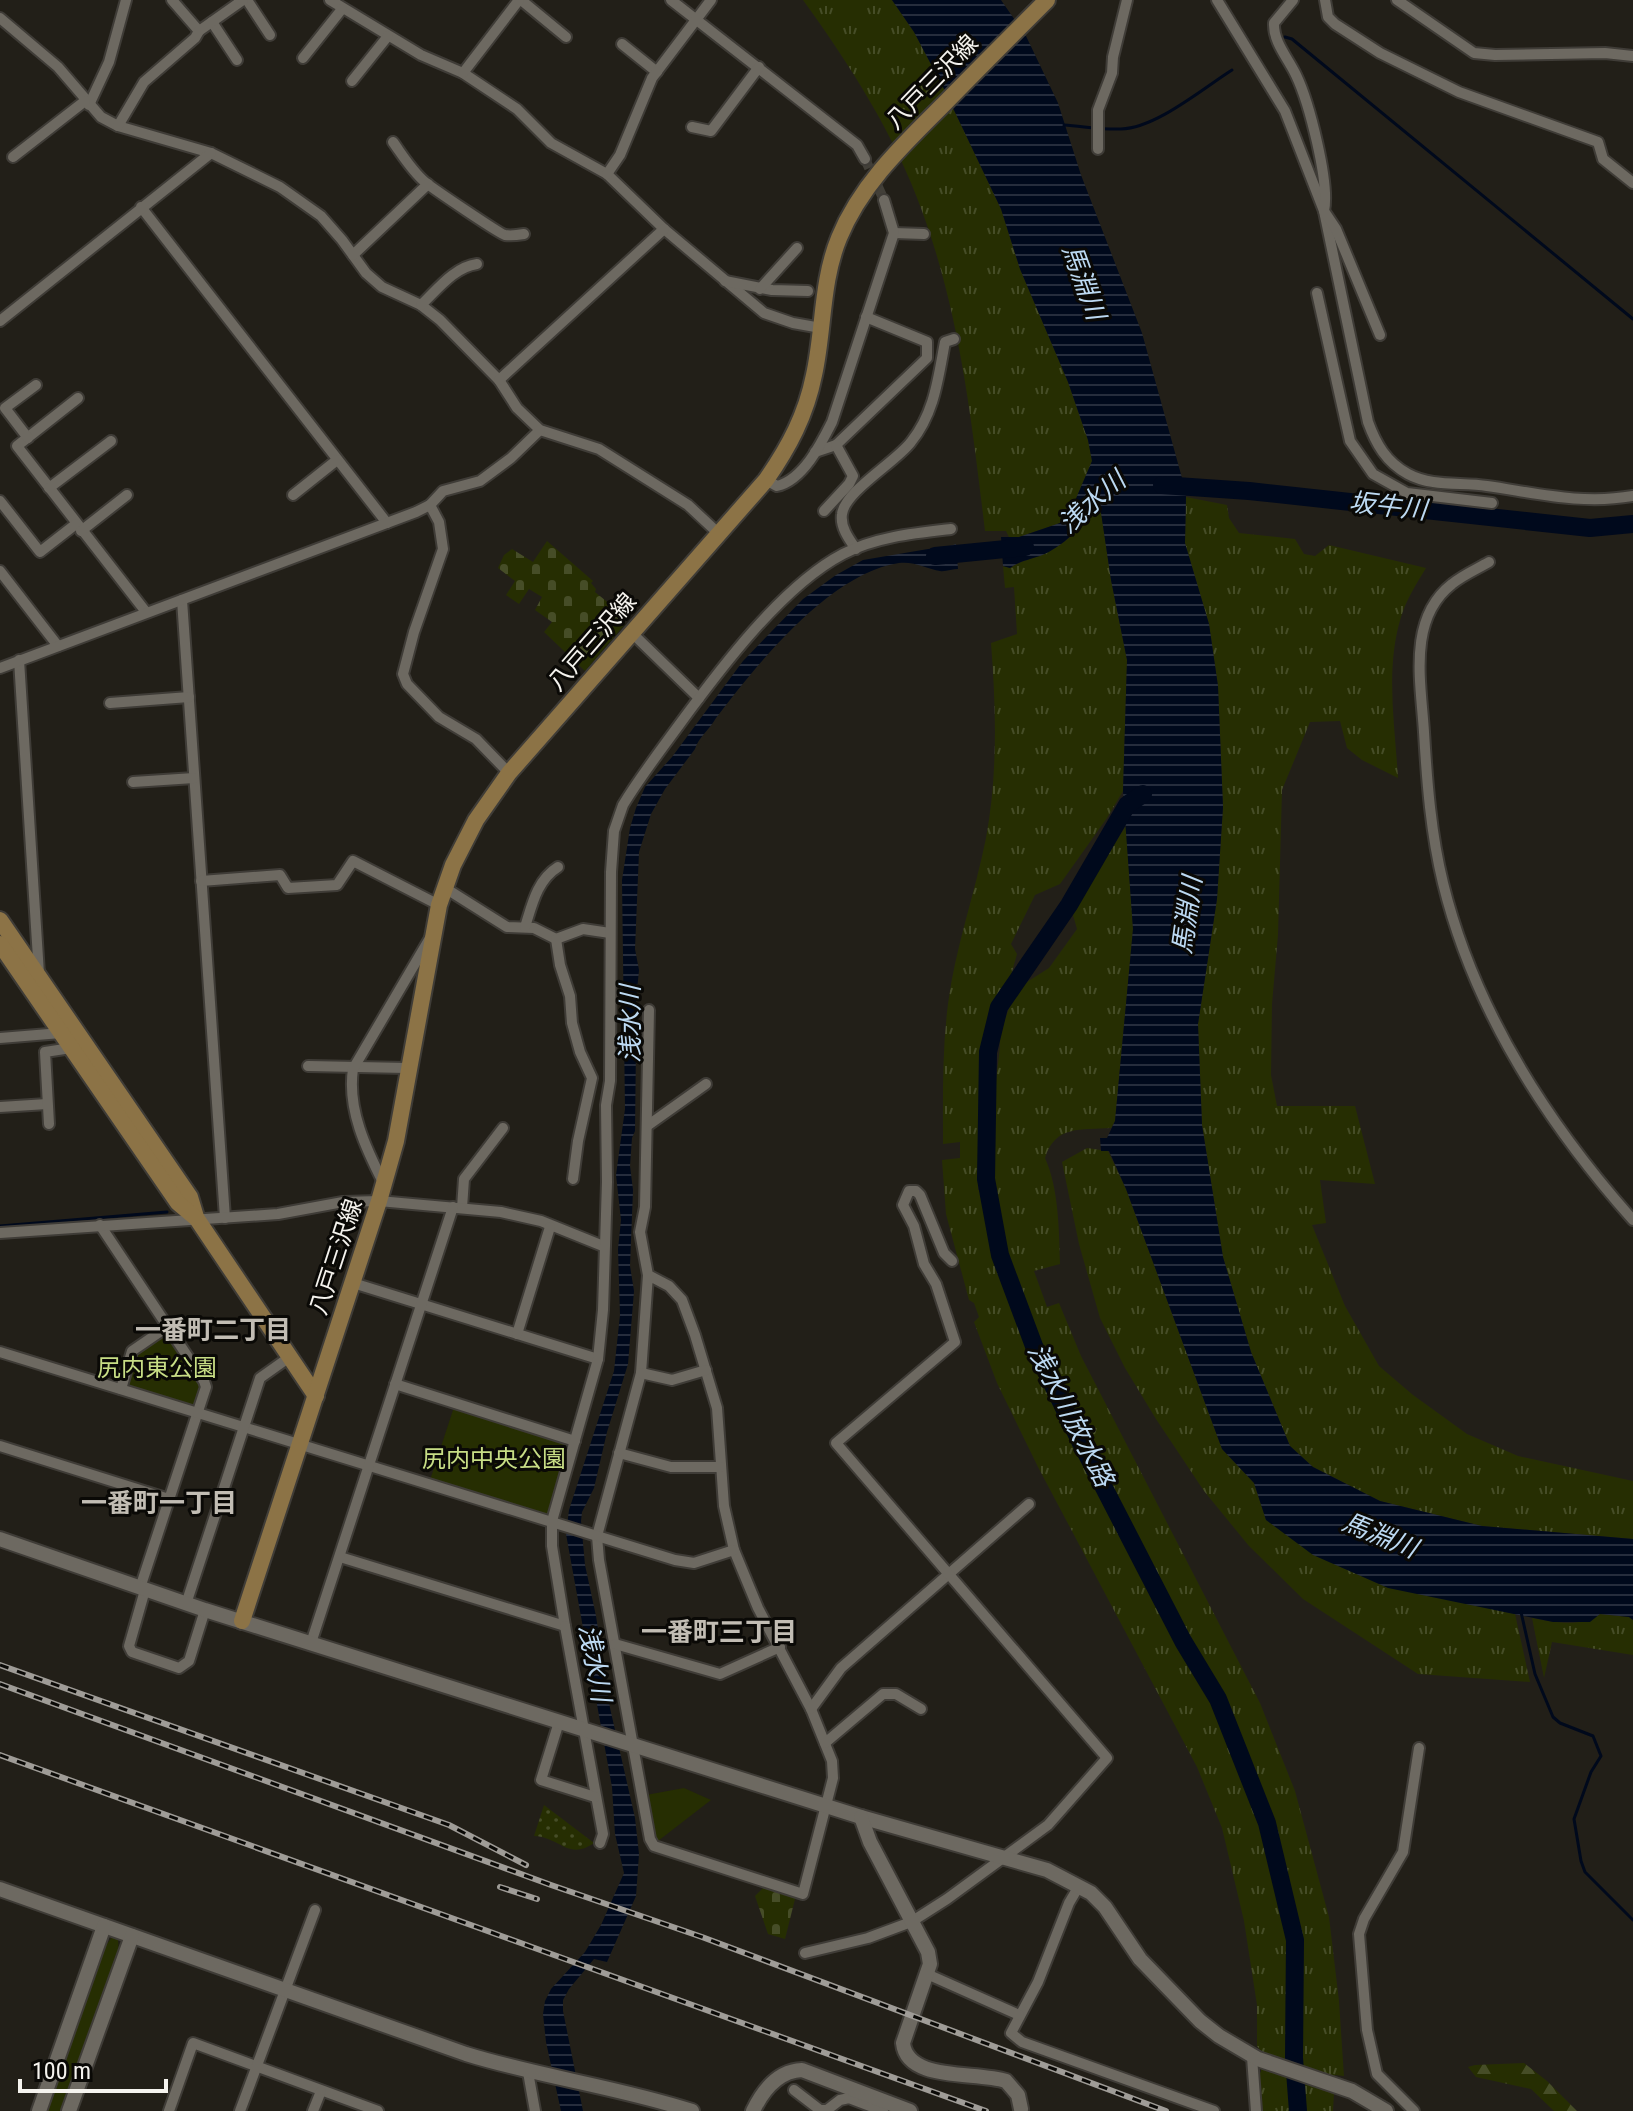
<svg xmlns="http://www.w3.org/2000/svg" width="1633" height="2111" viewBox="0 0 1633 2111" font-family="'Roboto Condensed','Noto Sans JP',sans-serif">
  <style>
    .grass { fill: url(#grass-tufts) }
    .forest { fill: url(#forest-firs) }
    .cemetery { fill: url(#cemetery-stones) }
    .park { fill: #262e02 }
    .garden { fill: url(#garden-dots) }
    .water { fill: url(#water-rules) }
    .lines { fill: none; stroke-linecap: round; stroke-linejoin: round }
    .stream { stroke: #00091c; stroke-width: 3 }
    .river { stroke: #00091c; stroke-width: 18 }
    .street-tunnel { stroke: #423f38; stroke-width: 10; stroke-dasharray: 10 5; stroke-linecap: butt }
    .street-casing { stroke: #3f3c37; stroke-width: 14 }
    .secondary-casing { stroke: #3f3c37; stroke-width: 18 }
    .primary-casing { stroke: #3f3c37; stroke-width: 20 }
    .street { stroke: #6d6961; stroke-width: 10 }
    .secondary { stroke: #6d6961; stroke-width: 14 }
    .primary { stroke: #8c7346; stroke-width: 16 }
    .rail-casing { stroke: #9f9c97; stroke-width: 6 }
    .rail { stroke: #0a0906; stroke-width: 3; stroke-dasharray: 9; stroke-linecap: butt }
    .labels { text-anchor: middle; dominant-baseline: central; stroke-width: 6; stroke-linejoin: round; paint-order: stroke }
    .street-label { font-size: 24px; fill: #f5f3ee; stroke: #0a0906 }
    .park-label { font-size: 24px; fill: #c7dd85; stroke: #0a0906 }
    .water-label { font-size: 26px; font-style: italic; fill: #bcd9f2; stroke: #0a0906 }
    .neighbourhood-label { font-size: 26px; font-weight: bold; fill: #c2bdb4; stroke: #0a0906 }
  </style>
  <defs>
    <pattern id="grass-tufts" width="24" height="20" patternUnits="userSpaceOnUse" patternTransform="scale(2)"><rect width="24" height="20" fill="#262e02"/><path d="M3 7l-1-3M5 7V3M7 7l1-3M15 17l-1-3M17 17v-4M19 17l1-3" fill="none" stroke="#464d27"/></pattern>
    <pattern id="forest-firs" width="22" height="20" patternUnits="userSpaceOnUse" patternTransform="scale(2)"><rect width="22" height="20" fill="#262e02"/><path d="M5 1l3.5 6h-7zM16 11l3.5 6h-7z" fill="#464d27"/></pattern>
    <pattern id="cemetery-stones" width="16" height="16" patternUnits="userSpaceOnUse" patternTransform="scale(2)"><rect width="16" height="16" fill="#262e02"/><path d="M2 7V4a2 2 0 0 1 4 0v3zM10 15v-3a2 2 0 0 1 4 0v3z" fill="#464d27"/></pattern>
    <pattern id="garden-dots" width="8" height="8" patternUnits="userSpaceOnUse" patternTransform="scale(2)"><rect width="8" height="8" fill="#262e02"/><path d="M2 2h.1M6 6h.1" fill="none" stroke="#464d27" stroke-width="1.8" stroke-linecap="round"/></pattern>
    <pattern id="water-rules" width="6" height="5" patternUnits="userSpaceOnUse" patternTransform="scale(2)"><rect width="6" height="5" fill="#00091c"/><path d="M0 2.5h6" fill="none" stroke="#262d3d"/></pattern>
  </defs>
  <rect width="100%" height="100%" fill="#221f18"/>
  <g class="grass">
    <path d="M803,0H892L914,32L943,87L1001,209L1020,269L1068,382L1088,440L1092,461L1072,508L1060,523L1019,537H1009L1006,531H985C972,423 960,314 922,211C895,135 850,65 803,0Z"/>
    <path d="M1186,497L1227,505L1229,518L1239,533L1295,539L1304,554L1315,556L1329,545L1426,568C1417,583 1406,600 1401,617C1385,669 1395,725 1398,778L1362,760L1347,748L1340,721L1310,722L1282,790L1278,935L1272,1004L1271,1075L1277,1106H1355L1375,1184L1320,1180L1326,1223L1312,1225L1345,1306L1379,1366L1413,1395L1467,1434L1518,1456L1633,1481V1539L1482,1526L1380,1501L1313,1467L1290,1446L1251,1352L1223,1257L1202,1125L1198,1024L1217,899L1223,807L1218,686L1209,624L1185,543Z"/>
    <path d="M1100,505L1111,580L1127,660L1123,791L1107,818L1060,884L1035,895L1011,944L1017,954L1010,979L992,1012L984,1050L978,1190H992L993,1105L1000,1047L999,1036L1016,989L1049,968L1077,929L1073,915L1093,876L1126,826L1133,929L1115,1121L1111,1128C1081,1130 1055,1125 1045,1158C1059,1189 1059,1231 1060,1264L1034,1271L1047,1307L1059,1303L1081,1356L1260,1703L1295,1791L1329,1917L1339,2001L1344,2076L1335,2075L1333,2111H1263L1257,2074L1261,2072V2051L1257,2046V2005L1244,1921L1222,1828L1197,1767L1038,1467L997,1383L974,1322L979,1317L974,1303L969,1300L946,1214L942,1160L960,1158V1142L943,1144C943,1097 942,1051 948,1004C955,949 975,893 986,838C998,773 996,708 991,643L1017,634L1014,587L1005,588L1003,566L1010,568C1020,561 1029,560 1040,555C1063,547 1086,524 1100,505Z"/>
    <path d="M1087,1148L1108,1151L1126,1189L1222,1449L1254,1483L1266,1520L1493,1609L1515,1614L1530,1682L1418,1674L1303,1599L1249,1546L1204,1491L1156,1419L1125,1368L1100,1318L1079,1244L1062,1162Z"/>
    <path d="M1600,1614L1629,1617L1633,1620V1655L1552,1642L1544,1678L1532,1618C1553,1622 1581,1628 1600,1614Z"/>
  </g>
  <path class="forest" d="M1524,2063L1547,2081L1577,2111H1554L1531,2089L1476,2077L1468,2067L1475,2065Z"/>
  <g class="cemetery">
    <path d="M547,541L593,581L591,583L596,589L595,592L611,605L625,624L585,671L544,632L552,622L535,610L542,597L529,589L519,604L506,595L515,581L498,568L504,555L512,549L533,562Z"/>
    <path d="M766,1885L796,1895L785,1939L768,1934L755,1896Z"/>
  </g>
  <g class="park">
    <path d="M163,1333L167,1335L198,1381L200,1386L194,1404L191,1406L127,1386C123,1358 143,1347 163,1333Z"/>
    <path d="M454,1407L570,1443L549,1516L430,1480Z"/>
    <path d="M684,1788L711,1800L658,1841L655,1839L646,1795Z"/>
    <path d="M112,1937L118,1940L119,1957L63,2111H44L102,1951Z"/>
  </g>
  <path class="garden" d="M544,1805L594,1843C568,1861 560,1837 534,1836Z"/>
  <g class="water">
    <path d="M892,0H1001L1026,36L1058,103L1081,175L1142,333L1182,478L1186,497L1185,543L1209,624L1218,686L1223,807L1217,899L1198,1024L1202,1125L1223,1257L1251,1352L1290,1446L1313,1467L1380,1501L1482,1526L1633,1539V1620L1629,1617L1600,1614L1590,1622H1553L1388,1588L1313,1555L1266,1520L1254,1483L1222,1449L1126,1189L1109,1151H1101L1100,1138H1107L1115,1121L1133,929L1123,791L1127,660L1111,580L1100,506C1083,524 1064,547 1040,556C1028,560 1020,561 1010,568L1003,566L1001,537H1019L1060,523L1072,508L1092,461L1088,440L1068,382L1020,269L1001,209L943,87L914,32Z"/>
    <path d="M956,544L958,569C953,569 945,572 940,571C928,569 914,561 899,563C830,573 757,664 716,718C710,729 698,738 695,749L665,789L651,814L639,852L635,949L639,970L635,1011L639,1033L636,1043L635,1131L632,1138L630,1166L633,1190L630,1266L634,1291L628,1364L607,1432L594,1488L582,1512L581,1521L585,1565L596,1616L610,1708L635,1818L639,1854L636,1896L607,1962L594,1959L569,1989L563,2000V2011L583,2111H561L546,2042L543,2014L545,2001L551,1989L585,1952L601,1925L624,1873L615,1834L612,1787L566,1534L569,1510L614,1371L620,1315L618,1249L621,1220L616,1175L625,1109L622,880L630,828L636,808L645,787L672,757L743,661L803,599L836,575L863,560L928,549L944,548Z"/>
  </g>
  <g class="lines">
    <g class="stream">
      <path d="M1285,37L1292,39L1633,319"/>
      <path d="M1064,125C1082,126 1102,130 1121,129C1156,128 1202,89 1232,70"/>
      <path d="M0,1226L167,1212"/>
      <path d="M1521,1612L1535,1674L1553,1717L1560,1723L1593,1736L1601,1756L1591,1772L1574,1819L1581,1861L1585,1872L1633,1920"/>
    </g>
    <g class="river">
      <path d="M1162,485L1249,491L1590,528L1633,524"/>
      <path d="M935,556L1025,547"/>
      <path d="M1143,794L1127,805L1069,905L999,1007L988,1052L986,1179L1000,1255L1034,1346L1081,1443L1183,1641L1218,1699L1267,1823L1295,1940L1294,2058L1298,2111"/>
    </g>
    <path class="street-tunnel" d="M865,159L884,200"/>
    <defs>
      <g id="street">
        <path d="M172,0L199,31"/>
        <path d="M247,0L270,35"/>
        <path d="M330,0L421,55L463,73L517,109L551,143L607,174L664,229L764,313L793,323L821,328"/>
        <path d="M521,0L566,37"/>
        <path d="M671,0L857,145L865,159"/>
        <path d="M1217,0L1285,111L1324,211L1368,422C1376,444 1386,462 1408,474C1432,487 1461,482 1487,486C1536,493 1582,505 1633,496"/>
        <path d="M1293,0L1274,23C1273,42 1288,58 1296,75C1309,102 1330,183 1324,211L1336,229L1380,335"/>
        <path d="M1325,0L1328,17L1335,24L1380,53L1459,92L1598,142L1603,159L1633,183"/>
        <path d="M1397,0L1474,53L1495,55L1605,53L1633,56"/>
        <path d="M0,18L58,67L101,117L118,126L211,153L280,187L321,216L342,240L366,273L382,287L421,305L440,320L499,380L517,408L540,430L599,449L688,505L718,533"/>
        <path d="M212,22L237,60"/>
        <path d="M622,44L657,72"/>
        <path d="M303,58L342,9"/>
        <path d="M463,73L519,0"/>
        <path d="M352,81L388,36"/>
        <path d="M89,105L109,62L126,0"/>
        <path d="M118,126L144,82L195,38L199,31L243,0"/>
        <path d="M692,127L711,131L759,67"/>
        <path d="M393,142C403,156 412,171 425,182C432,188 500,234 505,235C511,236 518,235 524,234"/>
        <path d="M1098,149V110L1112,73L1113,57L1127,0"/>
        <path d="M13,157L85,101"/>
        <path d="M607,174L620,155L652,78L711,0"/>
        <path d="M141,207L387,523"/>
        <path d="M894,233L924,234"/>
        <path d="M353,255L428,184"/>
        <path d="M725,281L772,290L808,291"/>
        <path d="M760,289L797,248"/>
        <path d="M1317,293L1350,441L1373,474L1407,493L1492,503"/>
        <path d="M421,305C437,290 454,267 477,264"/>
        <path d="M0,321L211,153"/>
        <path d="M499,380L664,229"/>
        <path d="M78,398L17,446L146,612"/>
        <path d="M28,438L5,408L36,385"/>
        <path d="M815,452L836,445L927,358V342L866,317"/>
        <path d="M766,480L777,486C803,480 821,444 832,422L894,233L884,200"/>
        <path d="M49,488L111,441"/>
        <path d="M293,495L337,460"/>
        <path d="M0,501L40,552L76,524"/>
        <path d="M430,505L439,522L443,549L414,632L403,674L407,684L439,717L476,739L509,773"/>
        <path d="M824,511L849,484L853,476L836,445"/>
        <path d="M81,531L127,495"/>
        <path d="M856,549C849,539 840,527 842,514C845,491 896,462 911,442C935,412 938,378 945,342L954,339"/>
        <path d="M1489,562C1477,569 1463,575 1452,584C1407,619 1421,683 1424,732C1427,783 1431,834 1443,883C1474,1010 1547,1123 1633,1220"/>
        <path d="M0,571L58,646"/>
        <path d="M182,600L225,1218"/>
        <path d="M632,633L699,698"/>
        <path d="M19,660L39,974"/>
        <path d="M0,668L416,512L430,505L443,491L480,481L511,458L540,430"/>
        <path d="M110,703L189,697"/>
        <path d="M133,782L194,778"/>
        <path d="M201,881L280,875L288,888L337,885L353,861L439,905"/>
        <path d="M445,888L507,927L534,928L556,939L583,929L610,933"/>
        <path d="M525,927C532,905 537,880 558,867"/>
        <path d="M556,939L560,965L570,996L572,1023L580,1052L592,1078L578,1141L573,1179"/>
        <path d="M0,1038L61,1033"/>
        <path d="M308,1066L407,1068"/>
        <path d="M0,1107L47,1104"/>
        <path d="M49,1124L45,1052L71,1048"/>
        <path d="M647,1126L706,1084"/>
        <path d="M384,1184C366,1149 347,1109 353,1069L430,938"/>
        <path d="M462,1208L464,1179L503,1128"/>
        <path d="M100,1225L204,1381L206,1387L140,1588"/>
        <path d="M0,1233L278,1214L343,1202L379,1201L501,1212L541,1221L603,1246"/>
        <path d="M648,1275L669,1286L682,1300L695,1335L717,1408L724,1506L734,1550L758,1608L811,1709L832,1761L833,1778L803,1894L654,1846L650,1839L599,1560L597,1536L641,1373L648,1275L640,1232L645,1207L649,1010"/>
        <path d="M353,1283L598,1359"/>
        <path d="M517,1334L550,1227"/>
        <path d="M0,1352L675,1560L694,1563L734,1550"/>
        <path d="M641,1373L672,1380L706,1370"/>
        <path d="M395,1384L575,1441"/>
        <path d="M121,1389L132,1351L167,1327"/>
        <path d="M0,1446L169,1499"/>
        <path d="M619,1453L671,1467H721"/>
        <path d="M340,1557L565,1626L552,1546V1521L598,1359L603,1310L607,1182L606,1105L610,1081L611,872L614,831L623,805C640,777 660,751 679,725C720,669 782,586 843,554C875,537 916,533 951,529"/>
        <path d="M145,1590L129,1646L132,1652L179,1668L189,1661L205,1610"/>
        <path d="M186,1604L260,1378L291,1356"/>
        <path d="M565,1626L603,1834L600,1843"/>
        <path d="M311,1643L453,1207"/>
        <path d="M615,1644L720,1674L780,1647"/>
        <path d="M811,1709L841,1668L1029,1504"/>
        <path d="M559,1722L541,1780L595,1797"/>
        <path d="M825,1743L883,1694H896L921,1709"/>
        <path d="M1079,1886L1069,1903L1038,1982L1011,2033L1022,2042L1214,2111"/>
        <path d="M805,1953L868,1938L911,1922L947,1899L1048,1825L1107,1758L836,1443L955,1342L936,1284L924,1264L914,1226L903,1205L909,1191H916L920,1195L944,1253L952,1261"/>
        <path d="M927,1974L1019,2015"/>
        <path d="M1252,2057L1256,2111"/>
        <path d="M528,2072L535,2111"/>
        <path d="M794,2090L820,2110H827L840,2100L849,2098L883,2111"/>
        <path d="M169,2111L193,2043L378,2111"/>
        <path d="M240,2111L315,1910"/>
        <path d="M313,2111L321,2091"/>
        <path d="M1414,2111L1377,2074L1367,2030L1359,1934L1364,1919L1403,1852L1419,1748"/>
      </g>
      <g id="secondary">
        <path d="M0,1539L205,1610L861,1817L1047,1870L1091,1893L1105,1907L1140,1959L1200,2021L1219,2036L1258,2059L1352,2091L1386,2111"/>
        <path d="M861,1817L870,1842L928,1952L930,1964L903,2043C907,2082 976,2071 1006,2081L1018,2095L1021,2109"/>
        <path d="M0,1889L466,2054C540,2077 618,2087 692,2111"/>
        <path d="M39,2111L104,1926"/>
        <path d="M69,2111L132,1936"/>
        <path d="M753,2111C763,2090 778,2071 802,2070L910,2111"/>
      </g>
      <g id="primary">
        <path d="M0,920L190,1197L196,1217"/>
        <path d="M0,944L178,1203L197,1219L316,1396"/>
        <path d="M242,1621L379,1201L396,1141L439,905L453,865L476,820L509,773L766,480C789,447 806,415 814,375C824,330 821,282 839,238C861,184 904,144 944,104C978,69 1012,35 1047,0"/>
      </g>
    </defs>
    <use href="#street" class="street-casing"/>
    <use href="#secondary" class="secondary-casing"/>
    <use href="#primary" class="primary-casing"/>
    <use href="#street" class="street"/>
    <use href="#secondary" class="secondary"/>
    <use href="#primary" class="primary"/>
    <defs>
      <g id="rail">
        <path d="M0,1665L449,1825L526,1865"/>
        <path d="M0,1684L551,1885L702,1937L1166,2111"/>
        <path d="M0,1755L986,2111"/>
        <path d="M500,1887L537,1899"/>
      </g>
    </defs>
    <use href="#rail" class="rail-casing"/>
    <use href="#rail" class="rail"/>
  </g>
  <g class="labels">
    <g class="street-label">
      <text transform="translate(932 82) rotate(-46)">八戸三沢線</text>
      <text transform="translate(592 642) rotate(-49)">八戸三沢線</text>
      <text transform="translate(336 1257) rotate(-72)">八戸三沢線</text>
    </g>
    <g class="park-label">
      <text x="157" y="1368">尻内東公園</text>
      <text x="494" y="1459">尻内中央公園</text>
    </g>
    <g class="water-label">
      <text transform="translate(1084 282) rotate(70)">馬淵川</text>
      <text transform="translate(1092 502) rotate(-41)">浅水川</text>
      <text transform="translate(1388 506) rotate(6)">坂牛川</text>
      <text transform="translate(1187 915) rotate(-82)">馬淵川</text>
      <text transform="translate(630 1024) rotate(-90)">浅水川</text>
      <text transform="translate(1071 1415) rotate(63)">浅水川放水路</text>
      <text transform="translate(1380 1535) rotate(22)">馬淵川</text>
      <text transform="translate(595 1663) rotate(80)">浅水川</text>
    </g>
    <g class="neighbourhood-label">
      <text x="213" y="1330">一番町二丁目</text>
      <text x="159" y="1503">一番町一丁目</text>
      <text x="719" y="1632">一番町三丁目</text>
    </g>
  </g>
  <path d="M20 2079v12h146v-12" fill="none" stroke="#f5f3ee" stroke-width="4"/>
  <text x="32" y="2079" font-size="24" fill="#f5f3ee" stroke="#0a0906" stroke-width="6" paint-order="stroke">100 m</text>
</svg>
